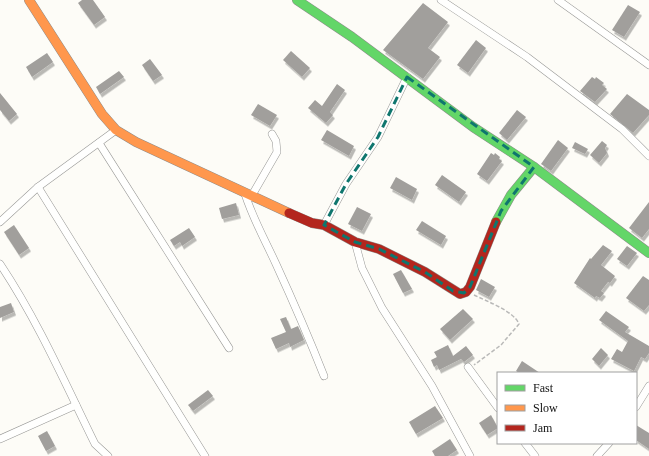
<svg xmlns="http://www.w3.org/2000/svg" width="649" height="456" viewBox="0 0 649 456" font-family="Georgia,serif">
  <style>
    .building { fill: #a19f9c; filter: url(#shadow) }
    .lines { fill: none; stroke-linecap: round; stroke-linejoin: round }
    .street-casing { stroke: #979795; stroke-width: 8 }
    .fast-casing { stroke: #8e8d8b; stroke-width: 10 }
    .slow-casing { stroke: #8e8d8b; stroke-width: 10 }
    .jam-casing { stroke: #8e8d8b; stroke-width: 10 }
    .path { stroke: #b9b9b8; stroke-width: 1.5; stroke-dasharray: 4 2; stroke-linecap: butt }
    .street { stroke: #fffffe; stroke-width: 7 }
    .fast { stroke: #63d668; stroke-width: 9 }
    .slow { stroke: #ff974d; stroke-width: 9 }
    .jam { stroke: #b3261e; stroke-width: 9 }
    .marked { fill: none; stroke: #0f766e; stroke-width: 3; stroke-dasharray: 8 5; stroke-linejoin: round }
  </style>
  <defs>
    <filter id="shadow"><feDropShadow dx="2" dy="3.5" stdDeviation="0" flood-color="#0004"/></filter>
  </defs>
  <rect width="100%" height="100%" fill="#fdfcf7"/>
  <g class="building">
    <path d="M82,0H93L105,17L94,25L78,3Z"/>
    <path d="M423,3L448,22L428,48L440,57L423,79L383,50Z"/>
    <path d="M628,5L640,12L624,37L612,30Z"/>
    <path d="M476,40L486,48L468,73L457,65Z"/>
    <path d="M291,51L310,68L302,77L283,60Z"/>
    <path d="M47,53L53,62L32,77L26,67Z"/>
    <path d="M150,59L162,75L153,81L142,65Z"/>
    <path d="M119,71L124,77L100,94L96,87Z"/>
    <path d="M592,77L595,79L596,77L604,83L602,85L607,89L595,102L580,91Z"/>
    <path d="M337,84L345,90L330,112L333,115L326,123L308,108L315,100L322,106Z"/>
    <path d="M0,93L17,114L9,121L0,110Z"/>
    <path d="M627,94L649,110V115L633,133L610,114Z"/>
    <path d="M258,104L277,115L270,126L251,115Z"/>
    <path d="M517,110L526,117L507,140L499,133Z"/>
    <path d="M327,130L354,146L349,156L321,140Z"/>
    <path d="M558,140L568,148L551,171L541,164Z"/>
    <path d="M602,141L607,145L605,148L607,153L599,163L590,155Z"/>
    <path d="M575,142L588,149L585,154L572,148Z"/>
    <path d="M491,153L494,155L495,153L500,157L499,159L502,161L487,181L477,174Z"/>
    <path d="M442,175L466,192L459,202L435,185Z"/>
    <path d="M396,177L417,189L412,200L390,188Z"/>
    <path d="M649,202V229L642,238L629,228Z"/>
    <path d="M236,203L239,215L222,219L219,208Z"/>
    <path d="M357,207L371,214L362,231L348,224Z"/>
    <path d="M422,221L446,236L441,245L416,230Z"/>
    <path d="M14,225L29,248L19,255L4,232Z"/>
    <path d="M189,228L195,237L182,246L180,242L174,246L170,240Z"/>
    <path d="M603,245L612,251L601,265L615,276L610,283L608,282L601,291L604,293L600,298L596,296L595,298L574,283L590,258L591,259Z"/>
    <path d="M627,246L637,253L627,266L617,259Z"/>
    <path d="M401,270L412,289L403,293L393,274Z"/>
    <path d="M643,276L649,280V305L644,311L626,298Z"/>
    <path d="M481,279L495,287L489,297L476,290Z"/>
    <path d="M11,303L14,312L0,318V307Z"/>
    <path d="M463,309L473,319L450,340L440,329Z"/>
    <path d="M606,311L629,327L625,332L649,346V353L645,359L641,357L634,371L611,359L617,349L622,352L628,341L599,320Z"/>
    <path d="M286,317L291,329L298,326L304,340L290,347L289,343L276,349L271,338L286,332L280,319Z"/>
    <path d="M448,345L453,356L466,346L473,355L464,362L461,359L439,370L437,365L434,367L431,360L437,357L434,352Z"/>
    <path d="M601,348L608,355L599,366L592,359Z"/>
    <path d="M522,361L540,373H519L516,371Z"/>
    <path d="M208,390L213,396L193,411L188,405Z"/>
    <path d="M435,406L443,418L416,434L409,422Z"/>
    <path d="M491,415L498,428L487,435L479,423Z"/>
    <path d="M636,425L649,433V449L636,440Z"/>
    <path d="M47,431L55,446L46,451L38,436Z"/>
    <path d="M450,439L457,450L448,456H435L432,451Z"/>
  </g>
  <g class="lines">
    <defs>
      <g id="street">
        <path d="M441,0L527,57L622,129L649,156"/>
        <path d="M558,0L649,65"/>
        <path d="M99,143L229,348"/>
        <path d="M38,187L205,456"/>
        <path d="M245,194C253,219 265,240 276,264C293,301 309,338 324,376"/>
        <path d="M251,197L277,152L276,141L272,134"/>
        <path d="M0,222L38,187L116,130"/>
        <path d="M324,225L346,184L378,137L407,77"/>
        <path d="M355,242L362,268L382,308L432,386L470,456"/>
        <path d="M0,264C38,321 65,383 95,444L108,456"/>
        <path d="M468,367L498,408"/>
        <path d="M636,407L649,386"/>
        <path d="M0,439L76,405"/>
        <path d="M525,443L535,456"/>
        <path d="M597,456L609,443"/>
      </g>
      <g id="fast">
        <path d="M297,0L352,37L473,127L534,167L649,253"/>
        <path d="M496,222L511,195L534,167"/>
      </g>
      <path id="slow" d="M29,0L102,114L116,130L136,142L289,213"/>
      <path id="jam" d="M289,213L312,223L324,225L355,242L379,249L425,272L460,294L466,292L470,287L496,222"/>
    </defs>
    <use href="#street" class="street-casing"/>
    <use href="#fast" class="fast-casing"/>
    <use href="#slow" class="slow-casing"/>
    <use href="#jam" class="jam-casing"/>
    <path class="path" d="M474,295C486,301 514,311 519,324L501,345L474,365"/>
    <use href="#street" class="street"/>
    <use href="#fast" class="fast"/>
    <use href="#slow" class="slow"/>
    <use href="#jam" class="jam"/>
  </g>
  <path class="marked" d="M407,77L534,167L501,211L470,287L464,293L453,291L425,272L379,249L355,242L324,225L346,184L378,137Z"/>
  <rect x="497" y="372" width="140" height="72" fill="#ffffff" stroke="#a0a0a0"/>
  <rect x="505" y="385" width="20" height="6" fill="#63d668" stroke="#a0a0a0"/>
  <text x="533" y="392" font-size="12" fill="#111111">Fast</text>
  <rect x="505" y="405" width="20" height="6" fill="#ff974d" stroke="#a0a0a0"/>
  <text x="533" y="412" font-size="12" fill="#111111">Slow</text>
  <rect x="505" y="425" width="20" height="6" fill="#b3261e" stroke="#a0a0a0"/>
  <text x="533" y="432" font-size="12" fill="#111111">Jam</text>
</svg>
